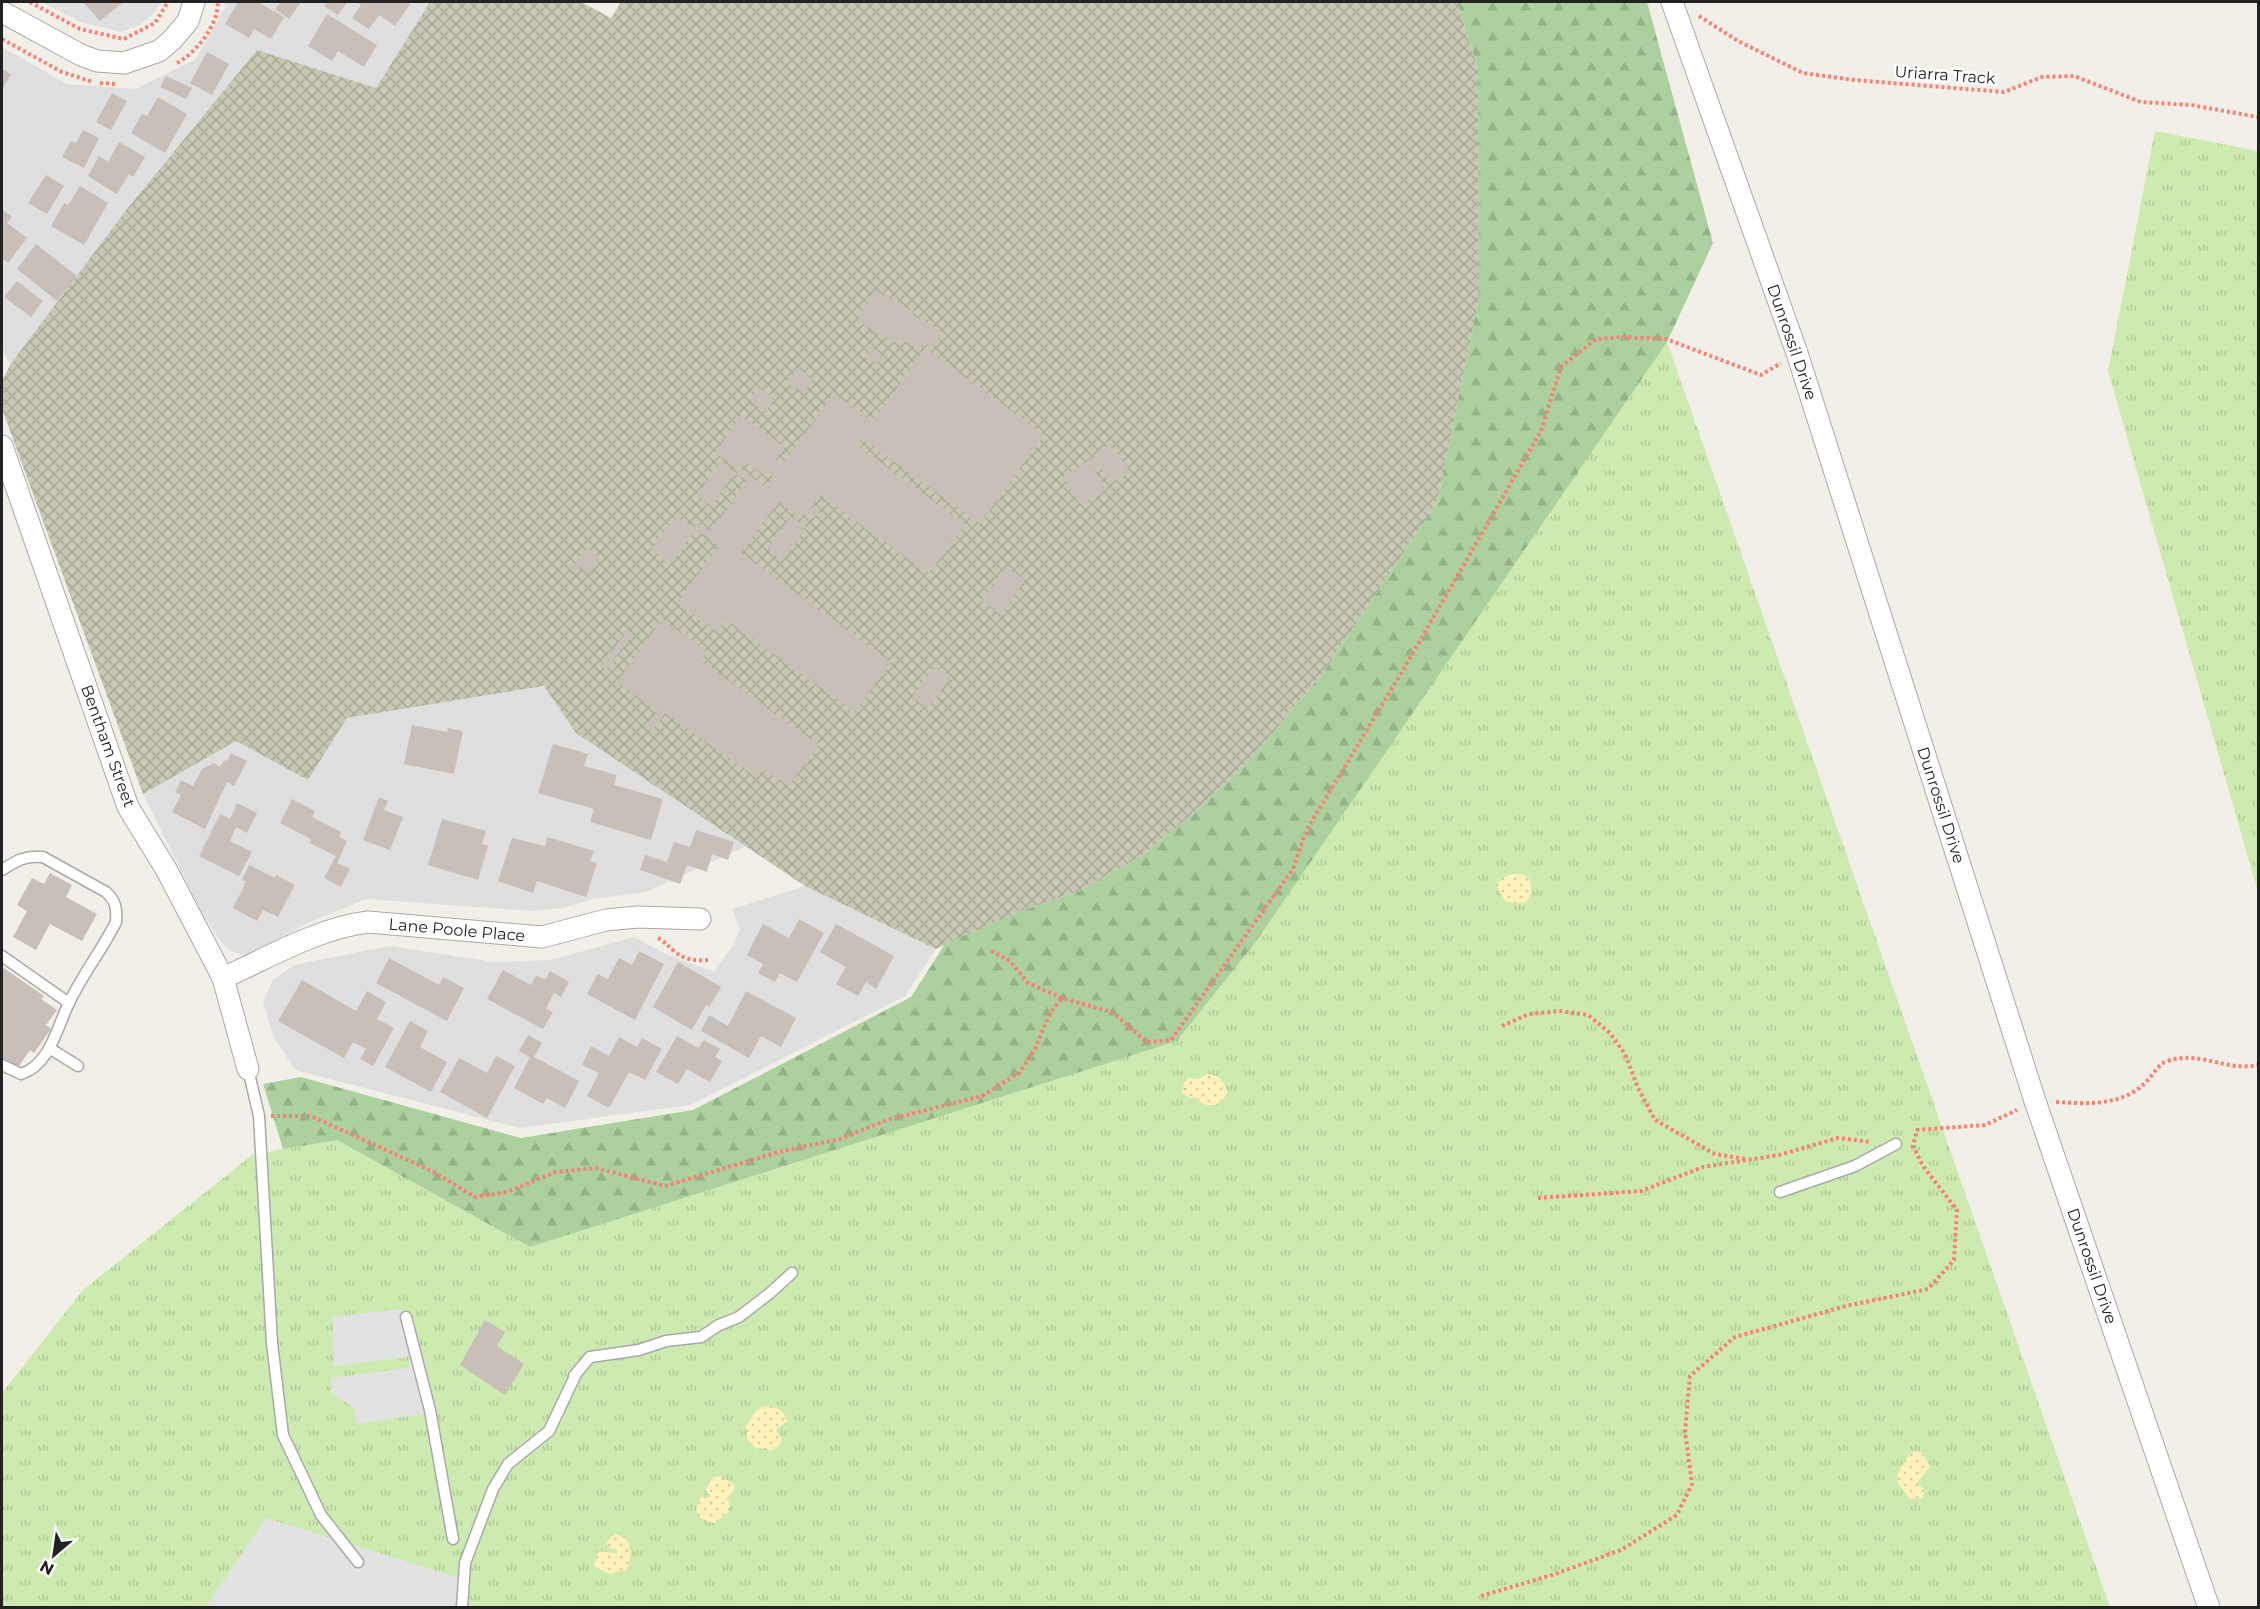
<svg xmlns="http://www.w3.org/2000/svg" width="2260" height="1609" viewBox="0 0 2260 1609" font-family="Montserrat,sans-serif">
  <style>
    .residential { fill: #e0dfdf }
    .construction { fill: url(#construction-cross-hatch) }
    .grass { fill: url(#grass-tufts) }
    .forest { fill: url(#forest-firs) }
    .sand { fill: url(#sand-dots) }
    .parking { fill: #e2e2e2 }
    .building { fill: #c7bfb8 }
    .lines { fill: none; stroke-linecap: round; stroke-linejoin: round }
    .service-casing { stroke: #a9a9a9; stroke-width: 13 }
    .minor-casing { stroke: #a9a9a9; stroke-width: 23 }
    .path { stroke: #fa8072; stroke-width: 4; stroke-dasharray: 3 3; stroke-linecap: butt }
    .service { stroke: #fff; stroke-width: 10 }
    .minor { stroke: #fff; stroke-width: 21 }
    .labels { text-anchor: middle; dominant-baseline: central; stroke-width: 5; stroke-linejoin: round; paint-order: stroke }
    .street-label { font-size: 16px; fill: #222; stroke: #fff }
  </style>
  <defs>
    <pattern id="construction-cross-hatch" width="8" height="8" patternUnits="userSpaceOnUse" patternTransform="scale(1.5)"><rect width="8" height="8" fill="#c7c7b4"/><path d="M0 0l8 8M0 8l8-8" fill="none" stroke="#abab9a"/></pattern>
    <pattern id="grass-tufts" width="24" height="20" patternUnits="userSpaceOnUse" patternTransform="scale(1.5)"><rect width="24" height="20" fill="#cdebb0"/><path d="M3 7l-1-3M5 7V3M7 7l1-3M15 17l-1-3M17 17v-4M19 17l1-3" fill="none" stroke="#b0c997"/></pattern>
    <pattern id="forest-firs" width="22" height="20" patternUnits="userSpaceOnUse" patternTransform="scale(1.5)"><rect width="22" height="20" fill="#add19e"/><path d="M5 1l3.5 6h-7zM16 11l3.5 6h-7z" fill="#95b388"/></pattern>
    <pattern id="sand-dots" width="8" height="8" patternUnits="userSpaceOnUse" patternTransform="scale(1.5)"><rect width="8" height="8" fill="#fff1ba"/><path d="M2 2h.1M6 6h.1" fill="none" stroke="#dacea0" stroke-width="1.8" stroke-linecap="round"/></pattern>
  </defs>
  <rect width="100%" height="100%" fill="#f2efe9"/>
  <g class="residential">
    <path d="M42,2H162L153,14L139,25L121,32L80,22Z"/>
    <path d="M224,2H430L376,88L257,50L127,209L10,365L2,349V47L67,84L135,89L195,60L225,8Z"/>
    <path d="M544,686L576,733L747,846L646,892L593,899L563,908L531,911L366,899L308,923L257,951L248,955L240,954L230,951L222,943L202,913L143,794L236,740L308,780L347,718Z"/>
    <path d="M805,886L936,949L905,996L691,1105L520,1128L295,1070L274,1037L263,1002L273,980L294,965L390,946L494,962L551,960L634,937L666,954L714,972L734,944L740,929L732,909Z"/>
  </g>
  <path class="construction" d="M430,2H581L611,18L621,2H1457L1478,69L1479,298L1437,503L1323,673L1252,758L1193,814L1142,856L1079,891L1019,912L936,949L805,886L576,733L544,686L347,718L308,780L236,741L143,794L2,409V381L10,365L127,209L257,50L376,88Z"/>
  <g class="grass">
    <path d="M2155,131L2258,151V892L2108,371Z"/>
    <path d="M1666,339L2110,1607H2V1393L83,1290L252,1155L336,1139L530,1247L1178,1040L1250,949Z"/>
  </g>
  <path class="forest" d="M1457,2H1647L1713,243L1667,342L1255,943L1177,1041L530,1247L337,1140L283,1149L263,1084L301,1077L521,1138L693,1110L911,997L945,944L1019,912L1079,891L1142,856L1193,814L1252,758L1323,673L1437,503L1479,298L1478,69Z"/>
  <g class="sand">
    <path d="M1514,874H1522L1529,878C1536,900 1525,908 1505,901L1496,885L1504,877Z"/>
    <path d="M1207,1074C1218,1074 1225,1083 1228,1092C1221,1105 1212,1109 1200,1102L1199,1098H1189L1182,1093L1184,1083L1188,1078L1199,1079Z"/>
    <path d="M762,1407C774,1406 783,1408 787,1421L776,1430L782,1438L780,1445L773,1450L755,1448L747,1439L746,1426L755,1412Z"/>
    <path d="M1916,1451L1922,1453L1930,1466L1917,1483L1925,1491L1923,1498L1910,1499L1897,1482L1898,1474L1902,1465L1905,1466L1904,1463L1909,1454Z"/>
    <path d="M713,1477H722L735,1485L733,1492L727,1498L730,1506L728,1512L715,1523C698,1520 691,1513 701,1497H711L706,1490Z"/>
    <path d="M615,1534C633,1537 634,1557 626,1570L609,1574L594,1566L597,1553L602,1551L617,1554V1550L609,1548L606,1543Z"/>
  </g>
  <g class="parking">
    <path d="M401,1309L424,1414L357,1424L353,1407L331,1393V1378L409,1368V1357L334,1366L333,1317Z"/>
    <path d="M266,1518L463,1579L461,1607L205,1608Z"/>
  </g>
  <g class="building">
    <path d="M83,2H123L100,21Z"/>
    <path d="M238,2H258L284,17L271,39L254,29L249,38L225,24Z"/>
    <path d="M281,2H301L289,19L275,9Z"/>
    <path d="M327,2H347L338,15L324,6Z"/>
    <path d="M356,2H407L410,4L395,26L379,15L369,29L352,18L361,5Z"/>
    <path d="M327,14L377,45L364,67L338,51L332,61L308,46Z"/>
    <path d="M207,52L229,64L212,95L190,83Z"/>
    <path d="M2,69L11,74L2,90Z"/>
    <path d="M166,76L192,88L186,99L160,87Z"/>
    <path d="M112,93L127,101L111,130L96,122Z"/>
    <path d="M158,97L187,114L165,153L131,133L142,114L147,116Z"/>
    <path d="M83,130L99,138L84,168L62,157L71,141L76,143Z"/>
    <path d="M119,142L145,157L133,177L129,174L117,194L88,176L99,156L108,162Z"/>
    <path d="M46,175L64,186L47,214L28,203Z"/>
    <path d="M80,186L108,203L84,245L51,226L64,203L68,205Z"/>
    <path d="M2,209L12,217L7,223L27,238L8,263L2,258Z"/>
    <path d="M36,244L77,276L57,301L17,269Z"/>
    <path d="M17,281L43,301L31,317L4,297Z"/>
    <path d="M875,290L914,312L913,315L942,332L934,346L924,341L919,349L898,338L895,343L857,321Z"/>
    <path d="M871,347L882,354L876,364L865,358Z"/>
    <path d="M925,348L1044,435L980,524L861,438L856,445L965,524L929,574L820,495L811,508L820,510L819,517L804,514L801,518L778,502L741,553L891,662L855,712L726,620L717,632L677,603L719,546L694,528L697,523L710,532L747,481L736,474L740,469L766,487L774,477L766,471L763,474L746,462L743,467L740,465L737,468L715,453L741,416L785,447L776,460L782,465L834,393L873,422Z"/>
    <path d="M798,368L813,380L803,393L787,382Z"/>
    <path d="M760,388L775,399L766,412L750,400Z"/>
    <path d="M1110,445L1116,454L1118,452L1130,472L1111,483L1100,466L1094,469L1106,490L1081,505L1063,477L1097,455L1096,453Z"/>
    <path d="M720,462L735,473L711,506L697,495Z"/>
    <path d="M676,516L695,530L671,564L651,549Z"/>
    <path d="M791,516L806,527L783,560L767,549Z"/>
    <path d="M587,548L600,558L589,574L579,566L574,572L570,570Z"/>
    <path d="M1006,567L1025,580L1001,615L982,601Z"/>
    <path d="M662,619L707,651L700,660L819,745L789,786L763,769L756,777L665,713L652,732L646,727L657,711L617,682Z"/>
    <path d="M628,630L633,634L606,670L600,666Z"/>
    <path d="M935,666L951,678L927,709L912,697Z"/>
    <path d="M412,725L447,732L448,728L463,731L454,774L404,764Z"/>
    <path d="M553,744L588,754L584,766L617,775L614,785L663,799L651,840L590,822L594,809L538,793Z"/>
    <path d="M231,753L247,761L234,786L227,782L205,829L172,812L181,795L175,792L181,780L193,786L202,769L214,763L220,767L224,760L227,761Z"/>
    <path d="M379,797L388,801L384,810L403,817L390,850L363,840Z"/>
    <path d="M292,799L315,811L312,817L341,832L339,837L347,841L337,863L350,869L341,887L324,878L336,856L310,843L311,839L280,823Z"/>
    <path d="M237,803L257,813L247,833L236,827L230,841L252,852L239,876L199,856L220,814L230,819Z"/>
    <path d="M442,819L486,831L482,844L488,846L478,880L428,865Z"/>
    <path d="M696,830L734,842L728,860L712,854L707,872L687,865L680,884L640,870L645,855L667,862L674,842L690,847Z"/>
    <path d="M547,837L594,851L590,861L597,863L586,897L537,881L533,893L498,881L512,838L545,846Z"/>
    <path d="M249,865L275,878L276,875L295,885L278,917L263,910L257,921L233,908L246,882L242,880Z"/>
    <path d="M50,873L72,885L66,897L97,914L82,941L50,924L36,950L13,937L27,911L17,905L32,878L44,884Z"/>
    <path d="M799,919L824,933L797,982L780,973L775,982L758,973L763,964L747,955L763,924L789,938Z"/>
    <path d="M836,924L894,956L876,989L866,982L858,996L836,984L846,967L820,952Z"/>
    <path d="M639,951L664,964L635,1020L587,994L598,974L608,979L619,958L632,965Z"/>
    <path d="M389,958L439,985L443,977L464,988L447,1021L376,983Z"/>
    <path d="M678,962L721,987L709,1007L706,1005L692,1030L653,1007Z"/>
    <path d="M2,967L44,996L41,999L57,1010L46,1025L51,1029L34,1053L30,1050L16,1070L2,1060Z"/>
    <path d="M503,970L531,985L536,975L545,980L550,971L569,982L561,997L554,993L546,1009L553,1012L543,1029L487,999Z"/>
    <path d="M302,980L356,1011L367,991L386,1002L377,1019L394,1028L373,1066L360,1059L366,1049L353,1042L344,1058L278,1021Z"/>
    <path d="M746,991L796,1018L781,1047L761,1036L749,1058L701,1031L709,1015L728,1026Z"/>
    <path d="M410,1021L428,1031L420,1047L447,1062L431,1092L385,1067Z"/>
    <path d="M528,1035L542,1043L534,1057L579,1081L565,1108L547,1098L543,1104L514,1088L530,1057L519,1051Z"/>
    <path d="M677,1036L698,1048L704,1040L720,1049L715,1057L722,1061L710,1082L687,1069L678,1084L656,1072Z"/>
    <path d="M619,1037L637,1047L642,1038L662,1049L645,1080L629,1072L609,1108L587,1096L599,1073L582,1065L591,1046L609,1056Z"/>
    <path d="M496,1056L515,1066L487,1118L440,1092L459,1058L487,1073Z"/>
    <path d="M485,1320L505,1332L497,1346L524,1364L505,1395L460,1365Z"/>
  </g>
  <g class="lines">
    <defs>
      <g id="service">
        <path d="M2,870C16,861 25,855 43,857L106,892C116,901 117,909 116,922C102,950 82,975 69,1003C57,1027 50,1065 21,1074L2,1065"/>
        <path d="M2,956L69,1003"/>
        <path d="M49,1048L78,1066"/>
        <path d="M248,1069L259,1116L272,1343L283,1435L321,1515L358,1562"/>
        <path d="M1780,1192L1855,1166L1896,1144"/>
        <path d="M406,1317L430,1410L453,1539"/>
        <path d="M574,1376L590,1357L639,1350L666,1341L701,1337L719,1325L739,1317L770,1293L792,1273"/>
        <path d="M462,1608L465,1563L493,1489L508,1464L549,1431L576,1374"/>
      </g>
      <g id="minor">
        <path d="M1672,2L1797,353L2035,1101L2209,1608"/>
        <path d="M2,12L81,55L97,61L124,63L159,51L172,40L188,21L194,2"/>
        <path d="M2,446L128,807L166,869L223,978L248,1069"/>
        <path d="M223,978C268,958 318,928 368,922L542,937L606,920L637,917L700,919"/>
      </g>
    </defs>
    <use href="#service" class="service-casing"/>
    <use href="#minor" class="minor-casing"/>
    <g class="path">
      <path d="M30,2L80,29L124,39L155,23L168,2"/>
      <path d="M1699,16L1738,41L1803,73L1854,80L2004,92L2042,77L2074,76L2141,102L2191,105L2258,117"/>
      <path d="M2,39L62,72L93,82"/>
      <path d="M177,63C197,52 218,25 218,2"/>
      <path d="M100,83L117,84"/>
      <path d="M658,938C665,942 668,946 674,951C684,960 696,961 709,960"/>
      <path d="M991,951L1010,961L1028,983L1062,998L1114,1013L1146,1042L1171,1040L1293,869L1306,831L1403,670L1541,431L1561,367L1596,339L1620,337L1666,339L1761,375L1781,363"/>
      <path d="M1502,1026L1529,1014L1559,1011L1588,1015L1610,1033L1625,1054L1638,1088L1655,1120L1715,1154L1745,1159"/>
      <path d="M2056,1102C2087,1104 2120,1106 2144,1084C2152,1077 2158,1064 2167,1061C2203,1050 2224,1072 2258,1065"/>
      <path d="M271,1116H311L432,1171L475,1197L507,1192L556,1172L596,1168L665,1186L782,1151L840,1139L887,1120L982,1096L1019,1073L1035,1049L1050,1013L1062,998"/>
      <path d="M1538,1198L1641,1191L1703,1167L1779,1155L1838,1138L1871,1142"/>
      <path d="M1481,1596L1552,1575L1621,1550L1677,1515L1692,1484L1685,1432L1690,1376L1735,1337L1846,1306L1928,1289L1954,1260L1957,1210L1923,1166L1913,1146L1917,1130L1985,1125L2017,1110"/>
    </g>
    <use href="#service" class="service"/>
    <use href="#minor" class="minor"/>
  </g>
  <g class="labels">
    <g class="street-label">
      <text transform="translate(1945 75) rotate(4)">Uriarra Track</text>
      <text transform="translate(1792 342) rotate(71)">Dunrossil Drive</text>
      <text transform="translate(108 746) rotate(70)">Bentham Street</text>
      <text transform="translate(1941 805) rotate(72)">Dunrossil Drive</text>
      <text transform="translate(457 930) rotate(5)">Lane Poole Place</text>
      <text transform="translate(2092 1266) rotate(71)">Dunrossil Drive</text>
    </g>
  </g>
  <rect width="2260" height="1609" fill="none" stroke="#222222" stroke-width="6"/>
  <g transform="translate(54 1555) rotate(209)" stroke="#ffffff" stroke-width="4.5" paint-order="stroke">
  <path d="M0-4.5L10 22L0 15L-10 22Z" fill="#222222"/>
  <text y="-9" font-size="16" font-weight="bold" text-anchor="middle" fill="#222222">N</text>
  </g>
</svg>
